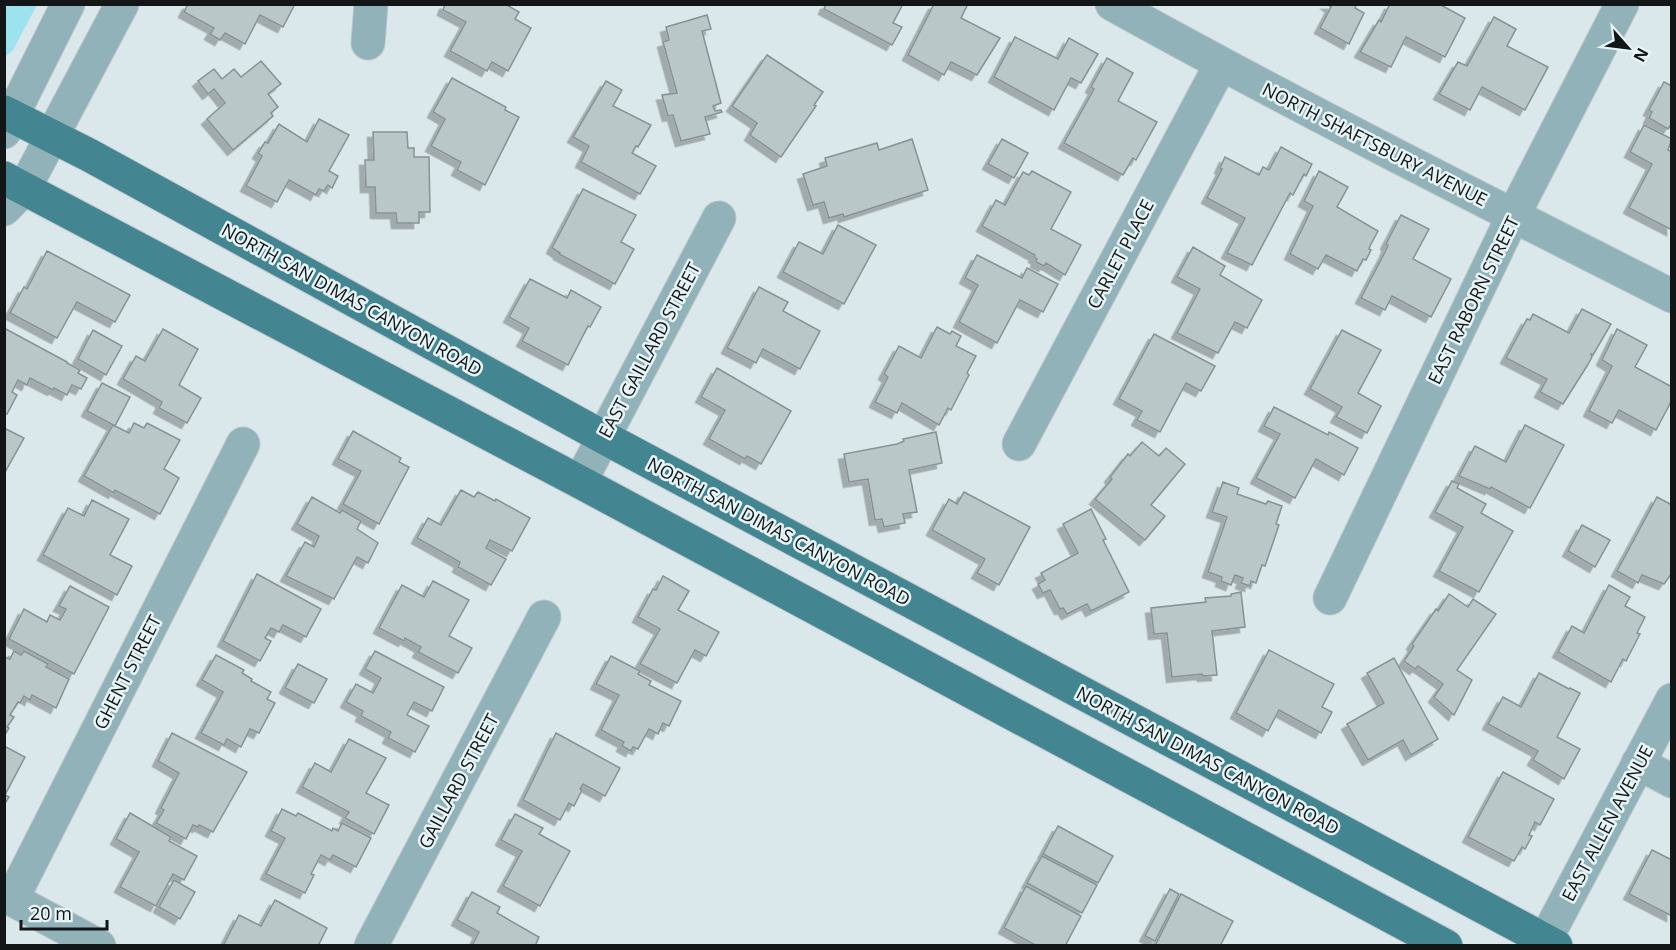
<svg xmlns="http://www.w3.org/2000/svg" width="1676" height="950" viewBox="0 0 1676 950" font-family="'Open Sans',sans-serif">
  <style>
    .green { fill: #9de2ef }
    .building { fill: #bac7c9; stroke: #869294; stroke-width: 1.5; filter: url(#shadow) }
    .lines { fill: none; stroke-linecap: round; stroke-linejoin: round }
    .minor-casing { stroke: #bbc6c9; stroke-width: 35 }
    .major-casing { stroke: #bbc6c9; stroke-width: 35 }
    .minor { stroke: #91b2b8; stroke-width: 33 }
    .major { stroke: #438591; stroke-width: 33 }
    .labels { text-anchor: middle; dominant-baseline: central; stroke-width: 5; stroke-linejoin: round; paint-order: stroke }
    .street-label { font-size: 18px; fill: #121617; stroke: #e8f5f8 }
  </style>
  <defs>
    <filter id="shadow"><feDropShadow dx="-5.5" dy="5.5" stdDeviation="0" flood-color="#0004"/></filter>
  </defs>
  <rect width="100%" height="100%" fill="#dbe8eb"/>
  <path class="green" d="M5,4L37,5L13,50L5,57Z"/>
  <g class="building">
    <path d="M188,4H295L283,27L260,15L245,44L225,33L220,40L210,34L214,28L184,12Z"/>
    <path d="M445,4H505L519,12L515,19L531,28L508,71L492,62L487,71L450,51L466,22L443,10Z"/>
    <path d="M826,4H903L893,23L902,27L892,45L824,9Z"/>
    <path d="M934,4H968L961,18L1000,38L977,75L951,62L944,75L908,55Z"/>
    <path d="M1327,4H1357L1355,8L1364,13L1349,44L1320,28L1331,7Z"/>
    <path d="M1390,4H1439L1465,18L1445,57L1406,37L1391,67L1360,52L1379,20L1381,22Z"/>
    <path d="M707,15L711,29L702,31L721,103L713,106L715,111L721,110L722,112L705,117L710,134L681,141L673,115L668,116L662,95L677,93L663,42L669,40L666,27Z"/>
    <path d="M1494,17L1516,29L1507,46L1548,67L1525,110L1482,87L1470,110L1439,94L1458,62L1467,66Z"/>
    <path d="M1015,37L1058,59L1069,38L1098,54L1081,83L1071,78L1054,110L994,77Z"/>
    <path d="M767,55L823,92L814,105L816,106L781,157L750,135L757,123L732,106Z"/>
    <path d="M1107,58L1133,73L1118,101L1157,122L1136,160L1133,158L1123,175L1064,143L1094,89L1091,87Z"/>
    <path d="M261,61L281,84L268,94L278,107L271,113L273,116L233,150L207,119L225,103L214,89L208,94L198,81L214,69L222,79L234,69L241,77Z"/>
    <path d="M452,78L506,107L505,110L519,117L485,185L457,170L461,162L431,146L445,119L433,112Z"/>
    <path d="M606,81L622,90L613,106L651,125L638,147L636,146L632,153L656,166L640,194L581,162L589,146L573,137Z"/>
    <path d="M1664,82L1672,86V123L1668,129L1649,118L1652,112L1649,110Z"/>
    <path d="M319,119L349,135L329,171L338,176L332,188L328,185L324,191L319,189L316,195L289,180L277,202L246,186L262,156L258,153L265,142L268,143L279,124L307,142Z"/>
    <path d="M1644,125L1672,139L1668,150L1672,152V230L1629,208L1652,164L1630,152Z"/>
    <path d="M373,132H407L408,148H414V157H429L430,212H419V223H397L396,213H376L375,187H366L365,160H374Z"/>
    <path d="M912,139L928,190L844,217L843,214L829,218L824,202L813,205L803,174L827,166L825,158L877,143L879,150Z"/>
    <path d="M1002,139L1028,153L1014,178L988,164Z"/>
    <path d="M1281,147L1312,164L1306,176L1304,174L1293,195L1290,193L1252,265L1227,253L1245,218L1207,198L1222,169L1220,168L1225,157L1259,175L1263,167L1269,170Z"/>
    <path d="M1032,171L1071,192L1051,229L1081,245L1065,275L1046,263L1044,266L1036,262L1037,259L1034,257L1035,255L982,226L996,200L1005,205L1023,172L1029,175Z"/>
    <path d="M1319,171L1348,187L1337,207L1378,231L1370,246L1369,249L1371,250L1366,260L1363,259L1357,271L1326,255L1318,269L1290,254L1313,206L1304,201Z"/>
    <path d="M583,189L636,215L621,242L634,249L615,284L559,254L560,253L552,248Z"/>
    <path d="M1401,215L1429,229L1413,259L1451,279L1431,317L1392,296L1385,310L1361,298L1385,252L1388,245L1386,244Z"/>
    <path d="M838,225L876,245L844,304L783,272L799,242L823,254Z"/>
    <path d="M1193,247L1225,266L1220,275L1262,300L1247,328L1235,322L1218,353L1177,333L1200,289L1177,277Z"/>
    <path d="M47,251L130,295L115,322L77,302L57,338L10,313L24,287L27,289Z"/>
    <path d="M977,255L1022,278L1027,268L1058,284L1043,312L1020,300L997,343L959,322L978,285L965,278Z"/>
    <path d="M530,279L567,298L571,290L601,307L590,327L588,326L568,365L522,341L529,328L509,317Z"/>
    <path d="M759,287L788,302L783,311L820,331L800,369L763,349L756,363L727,348Z"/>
    <path d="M1582,309L1611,324L1593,355L1591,354L1592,357L1587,366L1563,404L1540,392L1547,379L1506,358L1527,319L1530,320L1533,314L1569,333Z"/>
    <path d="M937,327L950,334L952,331L961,336L956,346L976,356L967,373L969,375L951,410L948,408L939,425L902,403L897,413L875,402L888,377L884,374L899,346L921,358Z"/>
    <path d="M4,328L67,362V363L80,370L78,373L87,378L81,389L72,385L67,395L54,388L53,390L30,378L27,385L18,380L12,392L17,395L7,414L4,413Z"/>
    <path d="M163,329L198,349L179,385L201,398L187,423L159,408L162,402L123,379L136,356L145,361Z"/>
    <path d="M1617,329L1647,345L1635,367L1672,387V400L1656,430L1619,410L1612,423L1589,411L1612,366L1602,360Z"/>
    <path d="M93,330L122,346L106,375L78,359Z"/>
    <path d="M1342,330L1381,350L1358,393L1381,406L1367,433L1336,417L1342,407L1310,389Z"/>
    <path d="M1154,334L1215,366L1201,391L1186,383L1160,432L1137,420L1142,411L1119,399Z"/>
    <path d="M717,368L791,411L761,464L747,456L745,459L709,439L725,410L701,397Z"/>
    <path d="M102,383L130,397L115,426L87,411Z"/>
    <path d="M1274,407L1328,435L1329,432L1358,448L1344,475L1316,459L1295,498L1256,478L1280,434L1264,426Z"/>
    <path d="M134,423L144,428L147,423L180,440L164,469L179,478L160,514L115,490L114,493L84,476L113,425L129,433Z"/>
    <path d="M1525,425L1564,445L1530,508L1491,487L1490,489L1459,476L1475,446L1506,462Z"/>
    <path d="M4,428L24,438L4,474Z"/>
    <path d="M353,431L401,458L399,462L409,467L379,524L343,504L361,471L338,459Z"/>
    <path d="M936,432L942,463L909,470L917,512L903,514L905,523L884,527L882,519L875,520L868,479L849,482L844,454L897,444L904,441L903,439Z"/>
    <path d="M1142,442L1159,456L1166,448L1185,464L1151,505L1165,516L1145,540L1095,499L1112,479L1110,477L1128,454L1130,456Z"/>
    <path d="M1452,481L1459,484L1457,488L1486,504L1481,513L1513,531L1479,592L1439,571L1463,527L1435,512Z"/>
    <path d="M1223,482L1239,488L1237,494L1266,504L1268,501L1282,506L1276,524L1279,525L1265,566L1262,565L1256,583L1251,581L1250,586L1241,583L1243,578L1235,575L1231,585L1221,581L1222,577L1208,572L1227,517L1212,512Z"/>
    <path d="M461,490L474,497L478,492L495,501L496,499L530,518L512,551L490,540L486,548L506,559L491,585L458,567L460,562L417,538L428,518L441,525Z"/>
    <path d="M964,492L1030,527L999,585L977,573L985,559L932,530L949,499L957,504Z"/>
    <path d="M312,497L340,513L342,510L361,521L357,529L378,543L368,563L357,557L334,599L286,576L305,542L314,547L319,536L297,524Z"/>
    <path d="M1657,497L1672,505V573L1664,584L1642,575L1638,583L1617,571Z"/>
    <path d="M92,500L129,519L110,555L132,566L117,595L43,555L68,508L84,516Z"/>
    <path d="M1091,509L1106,539L1103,540L1129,592L1091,611L1087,604L1067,614L1063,608L1060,609L1050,590L1043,593L1038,584L1045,580L1041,573L1078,553L1063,524Z"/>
    <path d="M1582,525L1610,540L1595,567L1568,551Z"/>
    <path d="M257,574L321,609L306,637L283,625L279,632L271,628L265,638L271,641L260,661L223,641Z"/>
    <path d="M663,576L689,591L678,610L719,632L706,656L695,650L677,683L640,664L660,629L638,617L653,589L656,590Z"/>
    <path d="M433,581L469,600L449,636L472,648L458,673L418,652L421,647L405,638L404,641L379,628L402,585L424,597Z"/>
    <path d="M1609,585L1630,597L1625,606L1645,617L1637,633L1640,634L1626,661L1623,659L1611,682L1558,652L1572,626L1584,633Z"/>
    <path d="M70,586L109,607L74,674L9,639L24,609L47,622L50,615L60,620L66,609L59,606Z"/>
    <path d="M1241,592L1245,627L1212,631L1217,675L1203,676L1202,674L1172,677L1167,633L1154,634L1151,608L1206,602L1205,598L1231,596V594Z"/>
    <path d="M1449,594L1468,607L1473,599L1496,614L1457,670L1472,680L1454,715L1434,697L1443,684L1418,666L1415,669L1404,661L1414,646L1412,644L1436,609L1438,611Z"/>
    <path d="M1269,650L1334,684L1322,707L1332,712L1321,733L1279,710L1268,731L1236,713Z"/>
    <path d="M14,651L21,655L24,651L48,664L46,667L69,679L56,708L32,695L30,700L24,696L20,703L18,702L10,715L14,717L7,727L9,728L6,733L4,732V657L10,659Z"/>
    <path d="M375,651L444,687L432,711L414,702L407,715L429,726L415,752L388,738L391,732L361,716L363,711L346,702L356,684L373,693L381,678L365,669Z"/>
    <path d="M216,655L244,670L242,673L252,679L251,681L271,692L267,699L275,703L259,733L250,729L241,747L227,739L224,745L201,733L223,692L202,680Z"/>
    <path d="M611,656L640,671L638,674L651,681L649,685L681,701L669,726L663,723L658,734L649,729L638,749L633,747L631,751L622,746L624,742L601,730L619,695L596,684Z"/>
    <path d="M1394,658L1438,739L1411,755L1403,740L1368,760L1347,724L1384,703L1367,673Z"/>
    <path d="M298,664L327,679L314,703L285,688Z"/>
    <path d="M1539,673L1569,689L1570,688L1580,693L1557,737L1580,749L1564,779L1533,760L1538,751L1488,724L1503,697L1521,707Z"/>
    <path d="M172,733L247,772L213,832L199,825L198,827L193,825L186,839L156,823L164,810L161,808L179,773L158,761Z"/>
    <path d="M556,733L620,768L605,796L583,784L580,789L582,790L574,806L569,803L560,820L523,800Z"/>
    <path d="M349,739L386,758L366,793L389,805L374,834L345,818L349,812L302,787L315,763L331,772Z"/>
    <path d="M4,746L25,757L5,795L9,797L4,805Z"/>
    <path d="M1503,772L1554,799L1540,825L1535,822L1529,835L1532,836L1525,849L1522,847L1514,861L1468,837Z"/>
    <path d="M282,809L296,816L298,813L332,831L333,828L338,831L342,823L371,838L356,867L333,855L330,860L321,855L311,874L314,875L305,893L266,874L285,838L271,831Z"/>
    <path d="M130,813L171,837L169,841L197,856L184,880L173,874L156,906L120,887L139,852L116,839Z"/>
    <path d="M515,814L543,828L539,834L570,851L540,906L503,886L522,851L501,840Z"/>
    <path d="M1058,826L1113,856L1098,883L1043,854Z"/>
    <path d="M1652,850L1672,860V916L1629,894Z"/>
    <path d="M1042,856L1097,885L1082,913L1027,883Z"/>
    <path d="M174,880L195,892L180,919L159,907Z"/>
    <path d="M1026,886L1081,916L1065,946H1037L1004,928Z"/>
    <path d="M1170,889L1179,894L1155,941L1145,936Z"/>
    <path d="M472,892L500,907L497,913L539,937L535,946H472L479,932L457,920Z"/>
    <path d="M1181,894L1233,921L1220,946H1155Z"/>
    <path d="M275,900L327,928L318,946H223L239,915L261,926Z"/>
  </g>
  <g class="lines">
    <defs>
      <g id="minor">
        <path d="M1112,4C1296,106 1484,201 1672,296"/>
        <path d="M368,43L371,4"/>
        <path d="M4,132L68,4"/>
        <path d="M4,209L24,189L122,4"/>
        <path d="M1019,444L1221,64"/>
        <path d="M580,482L719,218"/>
        <path d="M1330,598L1513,216L1622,4"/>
        <path d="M1638,763L1672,781"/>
        <path d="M4,895L99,946"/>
        <path d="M12,899L243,444"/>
        <path d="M371,946L544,617"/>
        <path d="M1542,946L1672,700"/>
      </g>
      <g id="major">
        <path d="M4,112L89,155L603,437L1556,946"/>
        <path d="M4,178L580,482L1446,946"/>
      </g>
    </defs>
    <use href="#minor" class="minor-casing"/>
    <use href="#major" class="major-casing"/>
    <use href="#minor" class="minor"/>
    <use href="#major" class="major"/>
  </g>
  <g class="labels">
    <g class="street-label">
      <text transform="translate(1375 144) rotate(27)">NORTH SHAFTSBURY AVENUE</text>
      <text transform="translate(1120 254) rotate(-62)">CARLET PLACE</text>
      <text transform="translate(352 299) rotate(29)">NORTH SAN DIMAS CANYON ROAD</text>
      <text transform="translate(1473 300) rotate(-64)">EAST RABORN STREET</text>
      <text transform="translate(649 350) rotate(-62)">EAST GAILLARD STREET</text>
      <text transform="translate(779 531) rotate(28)">NORTH SAN DIMAS CANYON ROAD</text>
      <text transform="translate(127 672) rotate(-63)">GHENT STREET</text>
      <text transform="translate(1208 760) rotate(28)">NORTH SAN DIMAS CANYON ROAD</text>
      <text transform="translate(458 781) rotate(-62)">GAILLARD STREET</text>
      <text transform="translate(1607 823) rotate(-62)">EAST ALLEN AVENUE</text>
    </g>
  </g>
  <rect width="1676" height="950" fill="none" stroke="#121617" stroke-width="12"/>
  <g transform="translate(1628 48) rotate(118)" stroke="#e8f5f8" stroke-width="4.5" paint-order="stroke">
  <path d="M0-4.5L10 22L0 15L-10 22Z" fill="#121617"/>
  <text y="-9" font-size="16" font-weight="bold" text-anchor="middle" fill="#121617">N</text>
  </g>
  <path d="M21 920v9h86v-9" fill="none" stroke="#121617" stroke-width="3"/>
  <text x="30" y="920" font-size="18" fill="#121617" stroke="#e8f5f8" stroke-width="4.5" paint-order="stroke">20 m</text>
</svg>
